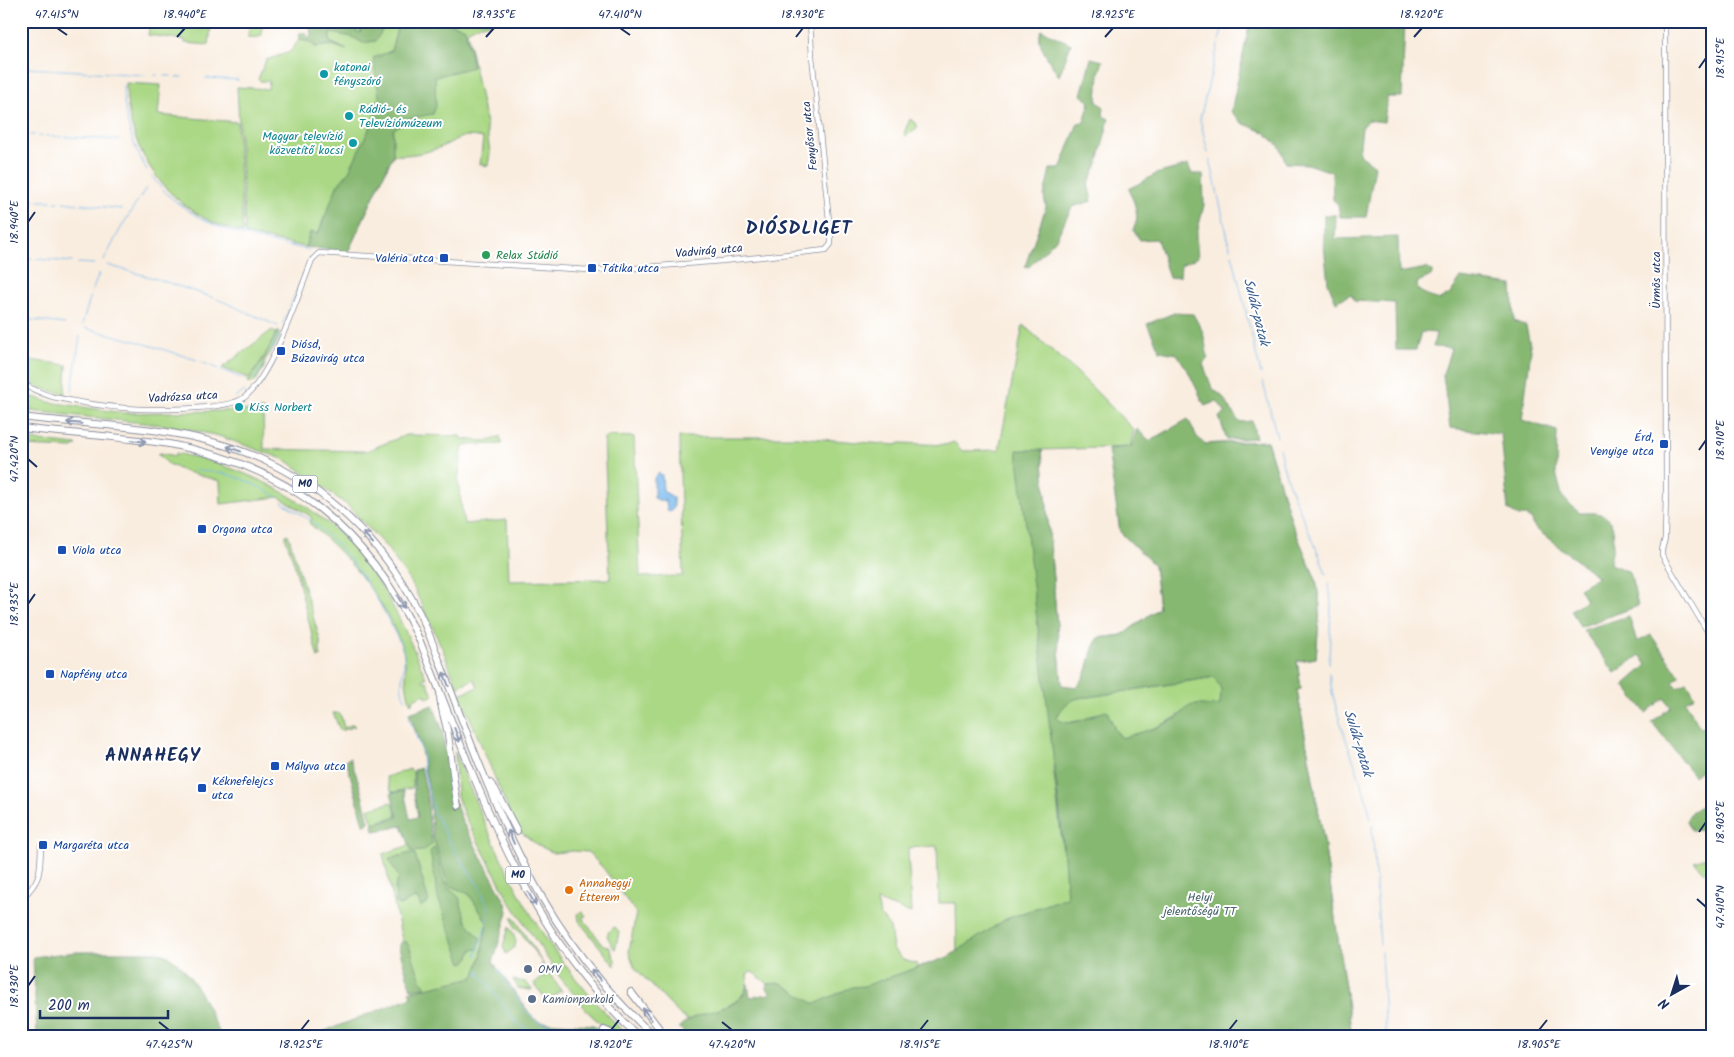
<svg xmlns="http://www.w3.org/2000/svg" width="1734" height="1057" viewBox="0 0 1734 1057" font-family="Kalam,sans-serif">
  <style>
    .green { fill: #aad885; stroke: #628472; fill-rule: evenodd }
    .forest { fill: #87b872; stroke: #517468; fill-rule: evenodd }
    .water { fill: #77b8ec; stroke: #4974a5 }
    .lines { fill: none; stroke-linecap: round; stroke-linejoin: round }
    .stream { stroke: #77b8ec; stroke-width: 1 }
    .tertiary-casing { stroke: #8a8e9e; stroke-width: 6 }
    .trunk-casing { stroke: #8a8e9e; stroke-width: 8 }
    .tertiary { stroke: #fff; stroke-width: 4.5 }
    .trunk { stroke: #fff; stroke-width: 6 }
    .oneway { stroke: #8d97ae }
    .ticks { fill: none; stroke: #1b2f5e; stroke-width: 2 }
    .culture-dot { fill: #0f9aa8; stroke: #fff; stroke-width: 2 }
    .leisure-dot { fill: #2e9e5b; stroke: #fff; stroke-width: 2 }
    .transit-dot { fill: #1a4fb4; stroke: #fff; stroke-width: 2 }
    .food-dot { fill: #e8710a; stroke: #fff; stroke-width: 2 }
    .service-dot { fill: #5c6f8a; stroke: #fff; stroke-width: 2 }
    .labels { text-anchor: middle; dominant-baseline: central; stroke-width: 4; stroke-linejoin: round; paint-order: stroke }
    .shield { fill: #fff; stroke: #5f6d8e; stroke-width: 1 }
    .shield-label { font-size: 11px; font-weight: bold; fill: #1b2f5e }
    .culture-label { font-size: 12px; fill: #0d838f; stroke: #fff; text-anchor: start }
    .street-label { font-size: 12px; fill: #1b2f5e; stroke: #fff }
    .leisure-label { font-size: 12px; fill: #27864d; stroke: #fff; text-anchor: start }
    .transit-label { font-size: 12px; fill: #164399; stroke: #fff; text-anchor: start }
    .food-label { font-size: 12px; fill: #c56008; stroke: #fff; text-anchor: start }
    .park-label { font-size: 12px; fill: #46626a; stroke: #fff }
    .service-label { font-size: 12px; fill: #4e5e75; stroke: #fff; text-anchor: start }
    .water-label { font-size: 14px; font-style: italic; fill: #3b5f90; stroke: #fff }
    .district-label { font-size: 18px; font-weight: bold; letter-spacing: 1px; fill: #1b2f5e; stroke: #fff }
    .neatline { fill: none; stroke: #1b2f5e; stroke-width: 2 }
    .ticks-label { font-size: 12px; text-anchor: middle; fill: #1b2f5e }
  </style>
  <rect width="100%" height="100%" fill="#fff"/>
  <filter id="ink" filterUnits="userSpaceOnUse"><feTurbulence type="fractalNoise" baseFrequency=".02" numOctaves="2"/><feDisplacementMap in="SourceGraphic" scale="10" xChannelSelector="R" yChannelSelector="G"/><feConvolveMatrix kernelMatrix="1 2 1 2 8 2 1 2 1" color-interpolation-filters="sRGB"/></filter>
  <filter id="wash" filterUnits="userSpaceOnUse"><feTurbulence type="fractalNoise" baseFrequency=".0096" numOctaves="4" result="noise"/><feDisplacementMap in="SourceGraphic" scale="20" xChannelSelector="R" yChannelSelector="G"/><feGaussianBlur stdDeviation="1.12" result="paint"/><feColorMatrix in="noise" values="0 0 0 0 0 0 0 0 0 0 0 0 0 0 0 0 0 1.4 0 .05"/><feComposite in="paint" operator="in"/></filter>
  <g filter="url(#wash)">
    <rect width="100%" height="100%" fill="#f9eddf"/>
    <g class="green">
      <path d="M150,21H181L211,27L209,45L185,43V40L148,35Z"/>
      <path d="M249,21H263L262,35L259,37L248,38Z"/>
      <path d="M349,21H492L491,23L476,26L467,31L486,124L490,153L488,166L480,164L483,138C460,133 460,139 441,147C427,153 408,156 393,155L348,252L324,217L318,234L310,232L305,247L245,234L237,87L268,89L269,81H260L258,79L266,60L290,52L299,40L311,42L315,47L332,45L341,47L330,42V33Z"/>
      <path d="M126,83L161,85L158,115L237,122L243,233C234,230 223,227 214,223C159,198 126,143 126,83Z"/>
      <path d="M910,119L917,124V128L906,136L904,133Z"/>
      <path d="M1023,325L1079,374L1134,430L1130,447L1267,441L1293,526L1316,580L1320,606L1316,658L1297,661L1301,689L1297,690L1324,842L1352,1036L1067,897L1006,919L957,952L956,903H939L937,846L908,848L911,913L877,901L880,915L890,928L893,949L903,960L917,964L918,967L924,965L738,1036L781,983L768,984L754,973L750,972L747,975C752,1006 709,1012 687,1020L679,1014L635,968L629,952L636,913L604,869L588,852L573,851L553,853L536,844L521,832L510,814L460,694L478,687L474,679L457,687L443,650L413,586L387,548L347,505L286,460L219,436L172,426L21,410V393L49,402L124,413L263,410L264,449L366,451L406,435L461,436L462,439C474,440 491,444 500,436L502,444L463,445L458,481L464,524L507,520L509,581L610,579L604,438L609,436L634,437L640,577L683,576L679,437H797L896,445L901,443L945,445L954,442L962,451L999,450ZM1130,447L1154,565L1159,608L1122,635L1099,638C1090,649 1090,665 1084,679L1215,677L1089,697H1078L1062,685L1042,450ZM1189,707L1225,754L1120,768L1055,772L1063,852L1053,766L1071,722L1084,720L1097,713L1111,719L1115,730L1122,738C1147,731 1170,725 1189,707Z"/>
      <path d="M272,330L276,333C269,350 260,364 249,378L222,368Z"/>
      <path d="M278,331L280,336L274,348L265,360L264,367L255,382L250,383L248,382L265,357Z"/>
      <path d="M21,359L67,365L65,394L43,389L21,379Z"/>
      <path d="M21,439L77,445L73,448L21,446Z"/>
      <path d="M160,453L176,456V453C256,469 335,511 379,582C398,613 412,645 426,678L423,679L424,682L427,681L433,696L426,698L425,694L415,698L411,704C404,685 407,673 404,655C403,648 399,640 396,633C377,590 345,554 309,523L312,519L309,515L279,497L221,504L220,481L183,471L168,464L158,454Z"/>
      <path d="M288,534L320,640V657L318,658L294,563L286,539V535Z"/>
      <path d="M333,713H337L341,716L344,728L353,724L355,726L344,730H340Z"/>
      <path d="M455,752C478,808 501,864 532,916C558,960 591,999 627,1035L616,1032L601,1024L590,1014L559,976L509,900L464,815L457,796Z"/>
      <path d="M410,769L413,772V785L412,788L394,792L391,791L386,777Z"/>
      <path d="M392,802L397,816L373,823L368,809Z"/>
      <path d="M433,837L448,885L469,894L487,922L481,958L475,976L493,1006L314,1036L415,998L383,854Z"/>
      <path d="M1713,855V880L1694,861Z"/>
      <path d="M582,911L586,916L582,917L603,945L609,946L615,960V966L579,921L578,914Z"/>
      <path d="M512,917H514L543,964V967H540V966H542L543,964L519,930L515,929Z"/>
      <path d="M509,927L513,933L516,942L514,948L506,954L503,946Z"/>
      <path d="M614,927L616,928L619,933L615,950L607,936L609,931Z"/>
      <path d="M549,973L562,992L560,991L549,1000L551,1002L549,1003L534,984Z"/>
      <path d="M513,980L526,982L532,990L519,989Z"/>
    </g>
    <g class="forest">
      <path d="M306,21H338L339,25H341V21H359L356,31L360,33L364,21H387L376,41L363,43L352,37L330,33V42L347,50L332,45L315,47L311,42L299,40L300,33H306L307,37H311L310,27L314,26L313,22H305Z"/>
      <path d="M399,21H444L465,28L473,67L435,77L436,106L433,114L407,119L393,130V155L348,252L305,247L311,232L318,234L337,186L348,173L374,119L379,95L373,58L391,51Z"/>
      <path d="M1250,21H1405L1402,97H1387L1384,122L1367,120L1362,128L1359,154L1375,166L1366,217H1340L1338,204L1333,200L1332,172L1307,164L1286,163L1280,147L1264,132L1242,123L1231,112Z"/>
      <path d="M1042,30L1071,44L1059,76C1052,65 1033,41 1042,30Z"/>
      <path d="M1091,58L1103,61L1099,73L1097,102L1104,107L1103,116L1109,119L1097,166L1088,184L1092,201L1072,207L1056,239L1029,267L1025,266L1046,207L1044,196L1050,169H1060L1078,123L1084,122L1090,102L1081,95Z"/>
      <path d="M1188,165L1192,174H1203L1204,205L1196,237L1198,257L1181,265L1180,276L1169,278L1157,239L1140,240L1133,230C1141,216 1134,203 1129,189L1156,174Z"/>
      <path d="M1324,215H1336L1335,239L1398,237L1399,273L1426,268L1432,271V275C1427,279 1422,279 1417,283L1418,290L1430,297L1440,300L1450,294L1461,278L1512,285L1514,321L1526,326L1531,350L1522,420L1557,431L1556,473L1562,496L1571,506L1580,513C1586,513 1595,512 1600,514C1621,521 1612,548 1610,564L1630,572L1638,606L1580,627L1571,610L1586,600L1579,588L1598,577L1535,528L1531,519L1525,516H1518L1508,510L1501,434L1450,428L1443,375L1451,348L1433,347L1436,333L1421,332L1416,350H1396L1395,303L1354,301L1351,294L1336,302L1328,283L1324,245Z"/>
      <path d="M1174,313L1193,314L1203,332L1208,358L1203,364L1212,388L1222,396L1239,422L1252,421L1256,438L1227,440L1219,417L1226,413L1217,401L1205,406L1188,371L1177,354L1160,351L1147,324Z"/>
      <path d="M1188,419L1197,437L1205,444L1267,441L1293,526L1316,580L1320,606L1316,658L1297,661L1301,689L1297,690L1324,842L1352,1036H687L679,1027C696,1010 731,1012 743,995C746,992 747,987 748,984L750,997L770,994V992L765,987L768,984L781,983L813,1003H817L852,987L864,986L948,957L1006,919L1067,897L1062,832L1017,450H1042L1062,685L1077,687C1081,682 1085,676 1088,669C1091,658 1091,647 1099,638L1122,635L1159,608L1154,565L1120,532L1108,449L1131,447L1137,429L1150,441ZM1214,677L1221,689L1220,705C1211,707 1201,704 1193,705C1186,706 1183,714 1178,717C1161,728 1141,732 1122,738L1115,730L1107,711C1093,713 1070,731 1057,718C1063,703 1074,697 1089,697Z"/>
      <path d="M1629,616L1637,642L1651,635L1680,676L1673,681L1677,687L1687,682L1695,696L1685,701L1700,728L1713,724V777L1705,767L1694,776L1652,722L1671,707L1664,698L1646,713L1624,685L1647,665L1640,655L1615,673L1583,630Z"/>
      <path d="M433,705L442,729L451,793L463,823L506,903L508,912L493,962L533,1018L540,1022L593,1025L607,1036H312L412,997L409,992L474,977L481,958L487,922L469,894L448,885L433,837L428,788L420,744L409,713Z"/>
      <path d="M350,758L359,783L369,822L366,825L364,824L346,760Z"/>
      <path d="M421,768L426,790L432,844L423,851L412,852L402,825L393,828L374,831L373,824L398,817L391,793L404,791L410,819L418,817L414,794V770Z"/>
      <path d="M1704,804L1713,814V846L1706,848L1704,845L1707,835L1705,831L1691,830L1686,821L1691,812Z"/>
      <path d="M434,847L445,885L459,897L466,921L481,939L478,950L473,949L466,962L462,963L438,898L430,852Z"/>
      <path d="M410,853L415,854L429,902L421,907L417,898L410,900L400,906L396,903L395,887L399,877L392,866L389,859Z"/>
      <path d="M406,941C415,955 415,973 426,987L411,989L399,948V944Z"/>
      <path d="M76,952H152C156,952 160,952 164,954C190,964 210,1012 221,1036H37L33,957Z"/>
    </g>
    <path class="water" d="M658,473L662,475L663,491L673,497L674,505L672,511L666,510L667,506L665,500L661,501L654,498V478Z"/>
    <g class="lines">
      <g class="stream">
        <path d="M21,67L24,68"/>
        <path d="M28,68L145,75"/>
        <path d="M155,75H157"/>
        <path d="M165,76H171"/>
        <path d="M176,77H182"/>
        <path d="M206,78L238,80"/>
        <path d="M123,85C124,117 131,143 147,170"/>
        <path d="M21,134L24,135"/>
        <path d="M30,135H34"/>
        <path d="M38,136H43"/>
        <path d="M46,136H49"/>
        <path d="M52,136L62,137"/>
        <path d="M65,137H69"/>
        <path d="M70,137L119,140"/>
        <path d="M1208,153L1200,119L1224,21"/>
        <path d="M1210,159L1230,248"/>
        <path d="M151,176L161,187"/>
        <path d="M163,190C205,232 253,238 309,250"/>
        <path d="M26,200H36"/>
        <path d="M39,201H51"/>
        <path d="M55,202H59"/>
        <path d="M63,202L78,204"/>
        <path d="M81,204L121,209"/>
        <path d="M1232,254L1261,374"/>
        <path d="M27,259H33"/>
        <path d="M37,259L72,262"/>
        <path d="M104,260L122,226L146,188"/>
        <path d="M78,263L94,264"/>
        <path d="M107,265L157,279L214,298"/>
        <path d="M92,291L99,274"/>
        <path d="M217,299L278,326"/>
        <path d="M21,319H27"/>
        <path d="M31,320L65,324"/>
        <path d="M283,324L310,258"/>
        <path d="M82,325L91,295"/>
        <path d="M85,328L139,342L197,360"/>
        <path d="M271,351L278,335"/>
        <path d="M201,362L218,369"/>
        <path d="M221,370L247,380"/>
        <path d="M254,380L263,365"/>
        <path d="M1263,382L1277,437"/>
        <path d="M72,391L80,336"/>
        <path d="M236,397L245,391"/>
        <path d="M1279,448C1287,493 1312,531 1326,574"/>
        <path d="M193,469C201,473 208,471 216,472C239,476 258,486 278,497"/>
        <path d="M282,502C291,508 302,514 311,521C344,546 374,589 391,626C396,635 402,645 404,654C406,670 397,685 405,699"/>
        <path d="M1329,663L1331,603L1329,583"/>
        <path d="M1329,673C1335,724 1361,769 1371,819"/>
        <path d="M409,718L423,754V769L433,810L452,847L480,888L490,912L476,956"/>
        <path d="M1372,825L1380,945"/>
        <path d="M1381,952L1386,1036"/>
        <path d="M497,968L527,1012L539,1023L594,1028L607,1035"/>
        <path d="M479,970L480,975C495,989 509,1021 526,1029C537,1035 552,1032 564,1036"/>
      </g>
    </g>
  </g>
  <g filter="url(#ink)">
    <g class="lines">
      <defs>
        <g id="tertiary">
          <path d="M1665,21L1666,493L1665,538L1662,550V555L1713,641"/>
          <path d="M21,384C32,388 42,394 53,397C76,402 101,406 125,408C148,410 229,411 245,397C273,373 298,296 312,260L319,253L589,270H610L722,261L826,250L831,244V239L812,56L810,21"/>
          <path d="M21,899C42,880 40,871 41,845"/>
        </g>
        <g id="trunk">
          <path d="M21,417C95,426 174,425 244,452C314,478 372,530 409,594C427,624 438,658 451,691C470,742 490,793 513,842C547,915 594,982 654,1036"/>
          <path d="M21,428C70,434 120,436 169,444C289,466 367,529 419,639C476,780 523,930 638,1036"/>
          <path d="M440,696C441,710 446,722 448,735C452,759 453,782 458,806"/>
          <path d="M490,783L495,789L517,831"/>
          <path d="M631,992L665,1036"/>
          <path d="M604,1030L617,1036"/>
        </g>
      </defs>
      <use href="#tertiary" class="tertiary-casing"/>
      <use href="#trunk" class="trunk-casing"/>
      <use href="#tertiary" class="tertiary"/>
      <use href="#trunk" class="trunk"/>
    </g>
    <defs><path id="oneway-shaft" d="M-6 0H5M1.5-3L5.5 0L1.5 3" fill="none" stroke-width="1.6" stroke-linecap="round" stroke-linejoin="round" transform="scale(1.25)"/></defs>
    <g class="oneway">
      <use href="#oneway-shaft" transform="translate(74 423) rotate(-174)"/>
      <use href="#oneway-shaft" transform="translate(139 441) rotate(7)"/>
      <use href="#oneway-shaft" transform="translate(234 449) rotate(-161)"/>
      <use href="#oneway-shaft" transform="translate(368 538) rotate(-133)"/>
      <use href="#oneway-shaft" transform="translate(401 602) rotate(60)"/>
      <use href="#oneway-shaft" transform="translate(446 679) rotate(-111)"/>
      <use href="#oneway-shaft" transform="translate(457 735) rotate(69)"/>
      <use href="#oneway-shaft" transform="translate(511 837) rotate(-114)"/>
      <use href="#oneway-shaft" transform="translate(532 899) rotate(60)"/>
      <use href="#oneway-shaft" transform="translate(596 975) rotate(-130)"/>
      <use href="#oneway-shaft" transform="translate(647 1014) rotate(-128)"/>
    </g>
  </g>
  <path class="ticks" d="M57,28L67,35M620,28L630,35M177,37L185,28M486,37L494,28M796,37L803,28M1105,37L1113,28M1414,37L1422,28M1699,68L1706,58M28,222L35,212M1699,450L1706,440M28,459L37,467M28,604L35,594M1699,832L1706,822M1697,899L1706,907M28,986L35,976M159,1022L169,1030M722,1022L732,1030M301,1030L309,1020M611,1030L619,1020M920,1030L928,1020M1229,1030L1237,1020M1539,1030L1547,1020"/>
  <g class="culture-dot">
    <circle cx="324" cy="74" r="5"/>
    <circle cx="349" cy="116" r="5"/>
    <circle cx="353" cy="143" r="5"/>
    <circle cx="239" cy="407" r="5"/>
  </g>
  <circle class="leisure-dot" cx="486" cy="255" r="5"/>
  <g class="transit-dot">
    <rect x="439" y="253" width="10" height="10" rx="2.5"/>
    <rect x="587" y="263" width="10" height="10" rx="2.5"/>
    <rect x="276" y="346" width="10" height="10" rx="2.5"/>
    <rect x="1659" y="439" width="10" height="10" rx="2.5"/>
    <rect x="197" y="524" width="10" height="10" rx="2.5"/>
    <rect x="57" y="545" width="10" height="10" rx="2.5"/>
    <rect x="45" y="669" width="10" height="10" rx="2.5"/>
    <rect x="270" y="761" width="10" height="10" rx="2.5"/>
    <rect x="197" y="783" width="10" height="10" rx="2.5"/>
    <rect x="38" y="840" width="10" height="10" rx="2.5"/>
  </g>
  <circle class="food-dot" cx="569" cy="890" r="5"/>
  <g class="service-dot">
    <circle cx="528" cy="969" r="5"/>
    <circle cx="532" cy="999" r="5"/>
  </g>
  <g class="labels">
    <g class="shield">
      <rect x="292.5" y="475.5" width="25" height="17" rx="4"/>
      <rect x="505.5" y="866.5" width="25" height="17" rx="4"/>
    </g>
    <g class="shield-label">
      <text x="305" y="484">M0</text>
      <text x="518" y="875">M0</text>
    </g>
    <g class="culture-label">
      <text x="334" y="67">katonai<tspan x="334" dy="14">fényszóró</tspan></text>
      <text x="359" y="109">Rádió- és<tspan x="359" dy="14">Televíziómúzeum</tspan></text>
      <text x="343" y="136" text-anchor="end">Magyar televízió<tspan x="343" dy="14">közvetítő kocsi</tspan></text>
      <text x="249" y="407">Kiss Norbert</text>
    </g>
    <g class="street-label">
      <text transform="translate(810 136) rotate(-96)">Fenyősor utca</text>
      <text transform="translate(709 251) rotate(-5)">Vadvirág utca</text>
      <text transform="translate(1656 280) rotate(-90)">Ürmös utca</text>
      <text transform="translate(183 397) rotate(-3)">Vadrózsa utca</text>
    </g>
    <g class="leisure-label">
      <text x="496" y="255">Relax Stúdió</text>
    </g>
    <g class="transit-label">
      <text x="434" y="258" text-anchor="end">Valéria utca</text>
      <text x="602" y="268">Tátika utca</text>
      <text x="291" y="344">Diósd,<tspan x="291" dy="14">Búzavirág utca</tspan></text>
      <text x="1654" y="437" text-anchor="end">Érd,<tspan x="1654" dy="14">Venyige utca</tspan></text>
      <text x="212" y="529">Orgona utca</text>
      <text x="72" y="550">Viola utca</text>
      <text x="60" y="674">Napfény utca</text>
      <text x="285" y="766">Mályva utca</text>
      <text x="212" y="781">Kéknefelejcs<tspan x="212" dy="14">utca</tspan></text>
      <text x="53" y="845">Margaréta utca</text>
    </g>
    <g class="food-label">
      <text x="579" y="883">Annahegyi<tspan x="579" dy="14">Étterem</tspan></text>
    </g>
    <g class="park-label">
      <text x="1200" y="897">Helyi<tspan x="1200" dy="14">jelentőségű TT</tspan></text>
    </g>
    <g class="service-label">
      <text x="538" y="969">OMV</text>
      <text x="542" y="999">Kamionparkoló</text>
    </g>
    <g class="water-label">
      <text transform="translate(1256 312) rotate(76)">Sulák-patak</text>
      <text transform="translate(1358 743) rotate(73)">Sulák-patak</text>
    </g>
    <g class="district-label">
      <text x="799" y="229">DIÓSDLIGET</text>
      <text x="153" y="756">ANNAHEGY</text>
    </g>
  </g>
  <rect width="1734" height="1057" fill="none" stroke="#fff" stroke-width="55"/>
  <g transform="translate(1672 994) rotate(219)" stroke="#ffffff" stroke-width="4" paint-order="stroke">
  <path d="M0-4L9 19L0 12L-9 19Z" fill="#1b2f5e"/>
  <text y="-8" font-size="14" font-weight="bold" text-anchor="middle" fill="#1b2f5e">N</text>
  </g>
  <path d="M40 1010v8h128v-8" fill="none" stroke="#1b2f5e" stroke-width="2.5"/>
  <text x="48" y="1010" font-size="15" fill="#1b2f5e" stroke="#ffffff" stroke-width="4" paint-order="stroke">200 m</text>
  <rect x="28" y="28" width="1678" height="1002" class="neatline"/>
  <g class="ticks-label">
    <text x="57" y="18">47.415°N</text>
    <text x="185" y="18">18.940°E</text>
    <text x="494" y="18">18.935°E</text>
    <text x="620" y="18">47.410°N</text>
    <text x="803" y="18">18.930°E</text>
    <text x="1113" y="18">18.925°E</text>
    <text x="1422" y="18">18.920°E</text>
    <text transform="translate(1720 58) rotate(-90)" y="4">18.915°E</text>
    <text transform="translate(14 222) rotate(-90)" y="4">18.940°E</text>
    <text transform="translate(1720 440) rotate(-90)" y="4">18.910°E</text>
    <text transform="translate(14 459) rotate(-90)" y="4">47.420°N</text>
    <text transform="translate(14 604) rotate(-90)" y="4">18.935°E</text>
    <text transform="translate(1720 822) rotate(-90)" y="4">18.905°E</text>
    <text transform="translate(1720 907) rotate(-90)" y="4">47.410°N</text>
    <text transform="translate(14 986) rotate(-90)" y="4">18.930°E</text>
    <text x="169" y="1048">47.425°N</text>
    <text x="301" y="1048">18.925°E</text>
    <text x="611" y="1048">18.920°E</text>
    <text x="732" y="1048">47.420°N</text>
    <text x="920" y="1048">18.915°E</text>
    <text x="1229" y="1048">18.910°E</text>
    <text x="1539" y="1048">18.905°E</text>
  </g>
</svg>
